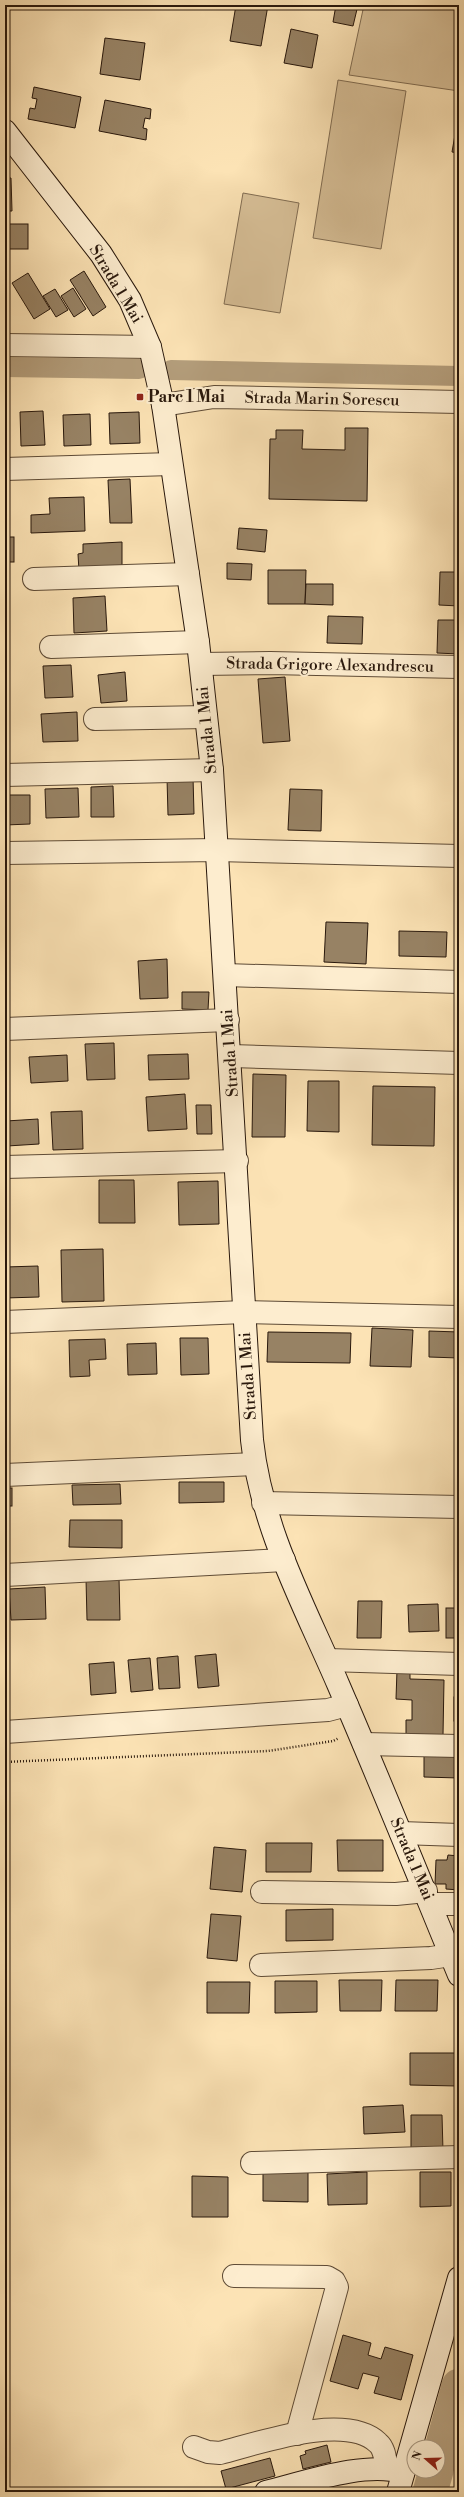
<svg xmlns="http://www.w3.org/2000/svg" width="464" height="2497" viewBox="0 0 464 2497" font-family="'Libre Bodoni',serif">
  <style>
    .green { fill: #d8c098; stroke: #806c52 }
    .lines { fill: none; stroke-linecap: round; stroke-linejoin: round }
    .canal { stroke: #b49e7c; stroke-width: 20 }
    .river { stroke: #b49e7c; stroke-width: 35 }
    .building { fill: #978264; stroke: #29180c }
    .street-casing { stroke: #5e4b36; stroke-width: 24 }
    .secondary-casing { stroke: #29180c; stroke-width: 24 }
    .path { stroke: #29180c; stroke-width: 2.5; stroke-dasharray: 1 2; stroke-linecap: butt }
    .street { stroke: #fdedcf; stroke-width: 22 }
    .secondary { stroke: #fdedcf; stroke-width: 22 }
    .poi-dot { fill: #8f2418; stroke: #fdedcf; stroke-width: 1.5 }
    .labels { text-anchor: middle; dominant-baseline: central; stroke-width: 4; stroke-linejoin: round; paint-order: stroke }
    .street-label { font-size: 16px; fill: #29180c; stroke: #fdedcf }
    .poi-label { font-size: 16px; font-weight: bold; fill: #29180c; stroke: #fdedcf; text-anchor: start }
  </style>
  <rect width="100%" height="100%" fill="#fce3b5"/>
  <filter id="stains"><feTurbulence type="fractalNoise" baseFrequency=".005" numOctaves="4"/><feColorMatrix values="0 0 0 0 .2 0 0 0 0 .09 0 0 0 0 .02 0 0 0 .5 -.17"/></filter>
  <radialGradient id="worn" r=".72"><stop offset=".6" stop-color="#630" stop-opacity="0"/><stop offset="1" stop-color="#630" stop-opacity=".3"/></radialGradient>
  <g class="green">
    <path d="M364,5H459V91L349,75Z"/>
    <path d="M338,80L406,91L381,249L313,238Z"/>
    <path d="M243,193L299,203L280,313L224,304Z"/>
  </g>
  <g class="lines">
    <g class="canal">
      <path d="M5,367L139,369"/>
      <path d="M171,370L459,376"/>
    </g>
    <g class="river">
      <path d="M438,2463L459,2386"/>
      <path d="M430,2492L436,2471"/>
    </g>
  </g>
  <g class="building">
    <path d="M236,5H268L261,46L230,41Z"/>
    <path d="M336,5H358L353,26L333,22Z"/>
    <path d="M291,29L318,35L312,68L284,63Z"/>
    <path d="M105,38L145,43L140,80L100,74Z"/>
    <path d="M34,87L81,97L75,128L28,119L30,108L35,109L37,99L32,98Z"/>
    <path d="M105,100L151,109L150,119L145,118L143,128L147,129L146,140L99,131Z"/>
    <path d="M456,129H459V153L452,152Z"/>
    <path d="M5,178H11L12,211H5Z"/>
    <rect x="5" y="224" width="23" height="25"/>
    <path d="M84,271L106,307L93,316L70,280Z"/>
    <path d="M28,273L50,309L34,319L12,283Z"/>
    <path d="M73,288L86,309L74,317L61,296Z"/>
    <path d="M55,289L68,310L56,317L43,296Z"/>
    <path d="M43,411L45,445L21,446L20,412Z"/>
    <path d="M139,412L140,443L110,444L109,413Z"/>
    <path d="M90,414L91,445L64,446L63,415Z"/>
    <path d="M345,428H368L367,501L269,499L270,439H276V430H303L302,449L345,450Z"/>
    <path d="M130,479L132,523H110L108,480Z"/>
    <path d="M84,497L85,531L31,533V515L50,514L49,498Z"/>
    <path d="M239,528L267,530L265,552L237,549Z"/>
    <rect x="5" y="537" width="9" height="25"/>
    <path d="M122,542V569L79,571L78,554L83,553V544Z"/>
    <path d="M227,563L252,564L251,580L227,579Z"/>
    <path d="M268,570H306L305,604H268Z"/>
    <path d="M440,572H459V606L439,605Z"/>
    <path d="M306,584H333V605L305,604Z"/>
    <path d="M105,596L107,631L74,633L73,598Z"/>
    <path d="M328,616L363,617L362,644L327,643Z"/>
    <path d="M438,620H459V654L437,653Z"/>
    <path d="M71,665L73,697L45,698L43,666Z"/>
    <path d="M125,672L127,701L101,703L98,675Z"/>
    <path d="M285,677L290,741L263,743L258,679Z"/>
    <path d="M77,712L78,741L43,742L41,714Z"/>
    <path d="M193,777L194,814L168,815L167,778Z"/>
    <path d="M113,786L114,817H91V787Z"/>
    <path d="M78,788L79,817L46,818L45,789Z"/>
    <path d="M290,789L322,790L321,831L288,830Z"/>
    <path d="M5,795H30V824L5,825Z"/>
    <path d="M326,922L368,923L366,964L324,962Z"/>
    <path d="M399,931L447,932L446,957L399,956Z"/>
    <path d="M167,959L168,998L140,999L138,961Z"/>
    <path d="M182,992H209L208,1010L182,1009Z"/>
    <path d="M114,1043L115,1079L87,1080L85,1044Z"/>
    <path d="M188,1054L189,1079L149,1080L148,1055Z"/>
    <path d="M67,1055L68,1081L31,1083L29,1057Z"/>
    <path d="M253,1074L286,1075L285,1137H252Z"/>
    <path d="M308,1081H339V1132L307,1131Z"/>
    <path d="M373,1086L435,1087L434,1146L372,1145Z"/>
    <path d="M185,1094L187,1129L148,1131L146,1097Z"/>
    <path d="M196,1105H211L212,1134H197Z"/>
    <path d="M82,1111L83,1149L53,1150L51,1112Z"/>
    <path d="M38,1119L39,1144L7,1146L6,1121Z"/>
    <path d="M99,1180H134L135,1223H99Z"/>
    <path d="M218,1181L219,1224L179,1225L178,1182Z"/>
    <path d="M103,1249L104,1301L62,1302L61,1250Z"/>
    <path d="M38,1266L39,1297L5,1298V1267Z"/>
    <path d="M372,1328L413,1330L411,1367L370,1366Z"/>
    <path d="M429,1331L459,1332V1358L429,1357Z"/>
    <path d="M268,1332L351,1333L350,1363L267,1362Z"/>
    <path d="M180,1338H208L209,1374L181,1375Z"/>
    <path d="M105,1339L106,1359L89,1360L90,1376L70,1377L69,1340Z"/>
    <path d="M156,1343L157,1374L128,1375L127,1344Z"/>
    <path d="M179,1482H224V1502L179,1503Z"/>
    <path d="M120,1484L121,1504L73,1505L72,1485Z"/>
    <rect x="5" y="1488" width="7" height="18"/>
    <path d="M70,1520H122V1548L69,1547Z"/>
    <path d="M119,1578L120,1620H87L86,1579Z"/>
    <path d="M45,1587L46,1619L11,1620L9,1589Z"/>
    <path d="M358,1601H382L381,1638H357Z"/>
    <path d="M438,1604L439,1631L409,1632L408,1605Z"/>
    <rect x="446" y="1608" width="13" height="30"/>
    <path d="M216,1654L219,1686L198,1688L195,1656Z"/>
    <path d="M178,1656L180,1688L159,1689L157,1658Z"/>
    <path d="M150,1658L153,1690L131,1692L128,1660Z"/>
    <path d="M114,1662L116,1693L91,1695L89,1664Z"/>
    <path d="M397,1670L410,1671V1679L444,1680L443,1735L406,1734V1720H412V1700L396,1699Z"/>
    <rect x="454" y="1697" width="5" height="24"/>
    <path d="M424,1756L459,1757V1778L424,1777Z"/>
    <path d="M337,1840H383V1871H338Z"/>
    <path d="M266,1843H312L311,1872H266Z"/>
    <path d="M214,1847L246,1850L242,1892L210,1889Z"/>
    <path d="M448,1855L459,1856V1890L446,1889V1884H435L436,1860H447Z"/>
    <path d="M333,1909V1940L286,1941V1910Z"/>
    <path d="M211,1914L241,1916L237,1961L207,1958Z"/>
    <path d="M339,1980H382L381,2011H340Z"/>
    <path d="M396,1980H438L437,2011H395Z"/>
    <path d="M275,1981H317V2012L275,2013Z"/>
    <path d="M207,1982H250L249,2013H207Z"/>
    <path d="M410,2053H457V2086L410,2085Z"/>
    <path d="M403,2105L405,2132L364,2134L363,2107Z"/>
    <path d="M411,2115H442L443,2151H411Z"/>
    <path d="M263,2172H308V2202L263,2201Z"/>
    <path d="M367,2172V2204L328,2205L327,2174Z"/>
    <path d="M420,2172H451V2206L420,2207Z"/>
    <path d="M192,2176L228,2177V2217H192Z"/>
    <path d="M343,2335L371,2343L368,2355L381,2359L385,2347L413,2355L401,2400L374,2393L379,2377L363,2373L358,2389L330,2381Z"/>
    <path d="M327,2445L331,2462L303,2469L300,2456L306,2454L305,2451Z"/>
    <path d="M270,2458L275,2476L226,2489L221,2471Z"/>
  </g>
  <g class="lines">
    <defs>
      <g id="street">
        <path d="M5,345L150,347"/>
        <path d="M163,405L214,397L459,402"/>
        <path d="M5,469L171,464"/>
        <path d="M34,579L188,574"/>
        <path d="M51,647L198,642"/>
        <path d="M201,664L270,663L459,667"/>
        <path d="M95,719L206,717"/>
        <path d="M5,775L212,770"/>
        <path d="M5,853L217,850L459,856"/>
        <path d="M225,975L459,982"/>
        <path d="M5,1029L228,1020"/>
        <path d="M231,1056L459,1063"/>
        <path d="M5,1167L237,1161"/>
        <path d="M5,1322L244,1312L459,1317"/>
        <path d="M5,1475L255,1464"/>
        <path d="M263,1503L459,1507"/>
        <path d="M5,1575L284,1560"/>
        <path d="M328,1660L459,1664"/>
        <path d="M5,1732L328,1710L347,1705"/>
        <path d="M364,1744L459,1746"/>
        <path d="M401,1833L459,1835"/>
        <path d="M262,1892L396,1894L426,1891"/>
        <path d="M431,1904H459"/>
        <path d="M261,1965L431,1958L451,1955"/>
        <path d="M252,2163L459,2157"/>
        <path d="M234,2276L327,2277L334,2281L337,2287L297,2434"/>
        <path d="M194,2447L208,2452L220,2453C259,2443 346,2412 378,2443C385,2449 385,2460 387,2469"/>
      </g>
      <g id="secondary">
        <path d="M5,131L101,254L130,300L150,347L163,405L198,642L212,770L252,1440C261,1527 304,1605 338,1684C380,1781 419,1878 459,1975"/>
        <path d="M266,2492C303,2483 368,2460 403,2473"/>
        <path d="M398,2492L459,2278"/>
      </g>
    </defs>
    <use href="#street" class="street-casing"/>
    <use href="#secondary" class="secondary-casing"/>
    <path class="path" d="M5,1762L268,1751L333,1741L339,1738"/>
    <use href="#street" class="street"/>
    <use href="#secondary" class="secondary"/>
  </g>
  <rect class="poi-dot" x="136" y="393" width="8" height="8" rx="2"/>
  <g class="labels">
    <g class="street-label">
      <text transform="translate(116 284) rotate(59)">Strada 1 Mai</text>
      <text transform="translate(322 399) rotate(1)">Strada Marin Sorescu</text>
      <text transform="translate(330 665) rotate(1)">Strada Grigore Alexandrescu</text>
      <text transform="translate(207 730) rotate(-96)">Strada 1 Mai</text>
      <text transform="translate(230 1053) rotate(-94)">Strada 1 Mai</text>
      <text transform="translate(248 1376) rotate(-94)">Strada 1 Mai</text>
      <text transform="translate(412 1859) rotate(67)">Strada 1 Mai</text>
    </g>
    <g class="poi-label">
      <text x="148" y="397">Parc 1 Mai</text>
    </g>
  </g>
  <rect width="464" height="2497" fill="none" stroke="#fce3b5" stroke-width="20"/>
  <rect x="6" y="6" width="452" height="2485" fill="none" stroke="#29180c" stroke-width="2"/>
  <rect x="10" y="10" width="444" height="2477" fill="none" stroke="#29180c"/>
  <g transform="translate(426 2459) rotate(290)"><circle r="19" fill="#fdedcf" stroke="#a89881"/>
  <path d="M0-3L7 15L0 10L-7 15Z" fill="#8f2418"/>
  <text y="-6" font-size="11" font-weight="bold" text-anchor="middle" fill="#29180c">N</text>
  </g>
  <rect width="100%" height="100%" filter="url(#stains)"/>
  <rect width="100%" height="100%" fill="url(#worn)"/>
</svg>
